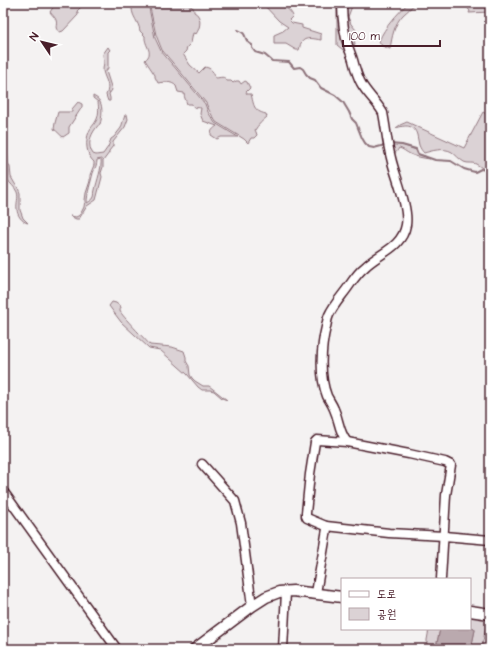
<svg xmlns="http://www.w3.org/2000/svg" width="493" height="652" viewBox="0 0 493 652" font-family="'Architects Daughter','Poor Story',sans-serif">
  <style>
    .green { fill: #dbd2d5; stroke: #927880; fill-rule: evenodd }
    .water { fill: #baa9ae; stroke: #8d727a }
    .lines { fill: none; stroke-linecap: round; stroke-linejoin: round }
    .stream { stroke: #8d727a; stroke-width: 2 }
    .minor-casing { stroke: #4a1f2b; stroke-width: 11 }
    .major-casing { stroke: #4a1f2b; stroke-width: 13 }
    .minor { stroke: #fff; stroke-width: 8 }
    .major { stroke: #fff; stroke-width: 10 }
  </style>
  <rect width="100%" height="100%" fill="#f4f2f2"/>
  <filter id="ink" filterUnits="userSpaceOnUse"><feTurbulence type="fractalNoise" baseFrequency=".025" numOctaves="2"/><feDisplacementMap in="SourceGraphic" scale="8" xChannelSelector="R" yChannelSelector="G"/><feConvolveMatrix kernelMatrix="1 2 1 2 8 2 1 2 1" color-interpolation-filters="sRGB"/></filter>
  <g filter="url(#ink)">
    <g class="green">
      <path d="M53,3H71V4L81,7L77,11L78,13V15L63,31L60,32C53,28 58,26 56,20C55,17 52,15 50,12L54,6Z"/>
      <path d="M135,3H148L155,38L161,51L187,82L205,104L208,112L215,123L238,137H221L217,139L211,135C211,130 213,129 217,126L203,121L200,114L201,108C197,107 193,109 192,104H187C186,100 184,98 184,93L178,92C177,90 177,88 176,86C172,81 163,82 158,83L155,77V75L145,60C155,52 144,46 145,36L140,31C139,22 132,17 132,8L135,6Z"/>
      <path d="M149,3H190L189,5C193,7 194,8 194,12C202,16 201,27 196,34L193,33L191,43L187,47L186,51L183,54L190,65L199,73L205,67C211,68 214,72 215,78C221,78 224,75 227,81H231L233,83L236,81H239L241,84L245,81L247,82L250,88L246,92L247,94H251C254,105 253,111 266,114L267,117C262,121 258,125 255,130L256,132L257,135L254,138H251L248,143L244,139L216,122L209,110L206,103L188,81L162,50L156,35Z"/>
      <path d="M262,3H271L273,5C280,4 290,8 293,16L289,20L292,23L302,25V28L321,34V40C315,39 305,36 301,43C300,45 300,47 299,50H296L286,44H274V35L283,31L288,27L279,21Z"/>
      <path d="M336,3H339L348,54L337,45V6Z"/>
      <path d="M343,3H362L360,6H352L348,17L351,24L356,30L354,34L353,35L355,44L351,50Z"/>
      <path d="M408,3H414C412,8 407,11 403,15C394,24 392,37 390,49L382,46L379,41C385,26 397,15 408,3Z"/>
      <path d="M466,3H490V12L469,13L470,11L466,6Z"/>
      <path d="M108,47L110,50L108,52V68L106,71L112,90L109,94L110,98V101H108L106,95C111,85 105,80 103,71C103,67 104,64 104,61C104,59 103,57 103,54Z"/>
      <path d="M93,96C95,97 99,99 100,102C103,107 102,118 100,124C99,124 97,127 96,128C90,136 87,145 93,154L96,155L103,154L108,147L111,139L114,137L121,128L125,115H127L128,119L125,127L113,142V146L109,151V153L103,161V167L101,173L102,177L96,200L87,206L79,219H76L70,216L76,217L80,215L84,207L86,193L90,181V175L94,165V162C86,155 85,141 89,132C90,128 94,125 96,121C99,116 99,108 98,102L93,98ZM101,159C102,169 97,180 95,190C94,193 95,194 94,197C93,200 90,201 87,203C87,193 91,182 93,173C95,168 97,165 97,160Z"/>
      <path d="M78,102L82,104V107L69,127V133L63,137C60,135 58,132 54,129L55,123L58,112H72V109Z"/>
      <path d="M483,112L490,116V171C484,170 481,167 476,164C472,162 468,164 464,162C459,159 456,155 452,152C444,147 431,151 424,153C422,151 420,148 419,145C418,142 418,138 417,135C414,124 405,125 396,128L400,125L407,122L464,148Z"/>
      <path d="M3,134L7,146L8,163L10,167L11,177L15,184L18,188L20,193V210L23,218L28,223C22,222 17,215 17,209C16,203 19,198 17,192C15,187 10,184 7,179L8,175V171L3,167Z"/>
      <path d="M390,144L402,145L416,150L418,154L425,156L430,159C423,158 416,157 410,154C406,152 403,149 399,148C397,151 396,154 392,154Z"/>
      <path d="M112,302L116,303L121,307C121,308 120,309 120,311C121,315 146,340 150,345L172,347L184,351L186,357V361L189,366L190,375L192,378L195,381L203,386H209L213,389L227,400L222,398L214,391L210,390H202L198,387L187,374L160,350L149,348L121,322L109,306Z"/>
      <path d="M470,614L490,617V627L486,628L481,649H471L475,630L474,628L470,627Z"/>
      <path d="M429,629H440L436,647L438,649H427V640Z"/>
    </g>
    <path class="water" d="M470,627L474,628L475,630L471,649H438L436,648L440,629H470Z"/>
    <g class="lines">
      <g class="stream">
        <path d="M238,30C249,34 242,40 252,45V48L255,52L265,55L272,61L289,62L294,68L300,67L303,69L306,74L310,78L315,80L321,88L335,95L343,102L349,112L352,119L356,123L362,138L365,143L369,147L374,148L385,145"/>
        <path d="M390,144L402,145L416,149L418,154L435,160L451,161L464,169L471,171L475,172L481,169L490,171"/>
      </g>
      <defs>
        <g id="minor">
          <path d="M342,3C342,19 344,34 349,49C350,52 352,56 353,60C355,68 357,76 361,83C367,94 377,102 383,113C386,128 387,143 391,158C395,176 409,207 406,225C402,248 379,253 365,267C357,273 352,282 346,290C340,298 333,306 329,315C327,319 327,323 326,327C321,347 319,376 327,396C329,400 332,404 334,409C340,422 338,430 347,442"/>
          <path d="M202,464L235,501L241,523L252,606"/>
          <path d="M3,491L117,649"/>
          <path d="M326,526L389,533L444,536L490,540"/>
          <path d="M316,593L327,529L326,526L307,518L306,516V513L310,474L315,442L317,440L347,442L409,454L445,462L451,465L446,495L441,579"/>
          <path d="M283,649L286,592"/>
        </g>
        <g id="major">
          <path d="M470,611L490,614"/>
          <path d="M195,649L252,606L266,597L279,592L293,591L342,597"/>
        </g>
      </defs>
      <use href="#minor" class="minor-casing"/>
      <use href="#major" class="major-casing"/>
      <use href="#minor" class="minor"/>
      <use href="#major" class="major"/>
    </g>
  </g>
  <rect width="493" height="652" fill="none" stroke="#fff" stroke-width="16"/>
  <rect x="8" y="8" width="477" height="636" fill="none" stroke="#4a1f2b" stroke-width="1.5" filter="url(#ink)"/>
  <rect x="341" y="578" width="130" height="52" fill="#ffffff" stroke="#b7a5aa"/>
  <rect x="349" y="591" width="20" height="6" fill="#ffffff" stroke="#b7a5aa"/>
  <text x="377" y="598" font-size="12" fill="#4a1f2b">도로</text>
  <rect x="349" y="608" width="20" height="12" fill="#dbd2d5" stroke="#b7a5aa"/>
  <text x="377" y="618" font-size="12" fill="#4a1f2b">공원</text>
  <g transform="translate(42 42) rotate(305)" stroke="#ffffff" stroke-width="3" paint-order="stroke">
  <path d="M0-3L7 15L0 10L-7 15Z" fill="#4a1f2b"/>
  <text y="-6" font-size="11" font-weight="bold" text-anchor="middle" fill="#4a1f2b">N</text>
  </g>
  <path d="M343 40v6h97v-6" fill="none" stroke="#4a1f2b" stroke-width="2"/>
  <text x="349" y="40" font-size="12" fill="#4a1f2b" stroke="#ffffff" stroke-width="3" paint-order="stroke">100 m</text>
</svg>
